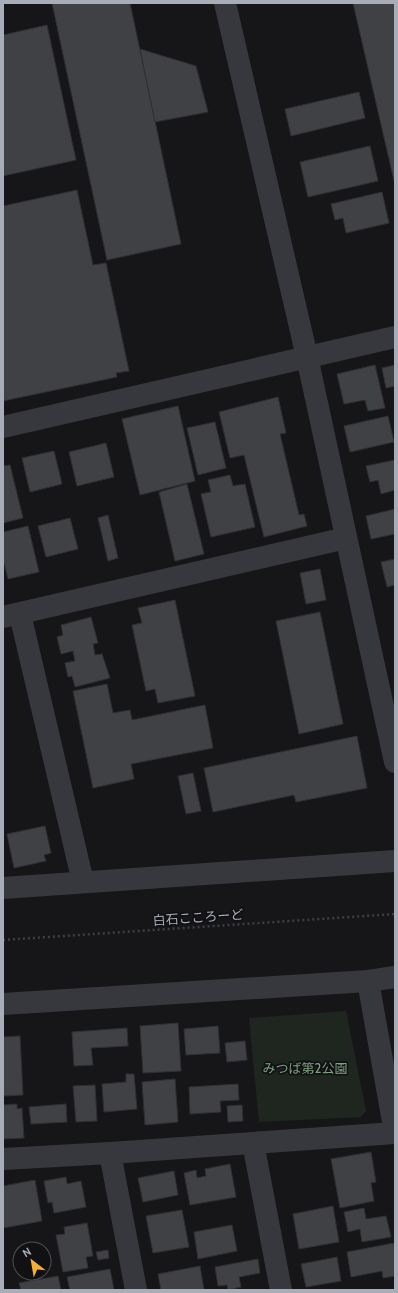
<svg xmlns="http://www.w3.org/2000/svg" width="398" height="1293" viewBox="0 0 398 1293" font-family="Cabin,'Noto Sans JP',sans-serif">
  <style>
    .green { fill: #1e261f }
    .building { fill: #404145; stroke: #303034 }
    .lines { fill: none; stroke-linecap: round; stroke-linejoin: round }
    .path { stroke: #3d3f44; stroke-width: 2.5; stroke-dasharray: 2 3; stroke-linecap: butt }
    .minor { stroke: #37383d; stroke-width: 22 }
    .labels { text-anchor: middle; dominant-baseline: central; stroke-width: 3.5; stroke-linejoin: round; paint-order: stroke }
    .street-label { font-size: 13px; fill: #a8adb8; stroke: #111113 }
    .park-label { font-size: 13px; fill: #7fa381; stroke: #111113 }
  </style>
  <rect width="100%" height="100%" fill="#161618"/>
  <path class="green" d="M346,1011L366,1111L361,1117L259,1122L249,1018Z"/>
  <g class="building">
    <path d="M52,3H130L181,244L107,260Z"/>
    <path d="M353,3H395V185Z"/>
    <path d="M47,25L76,160L3,176V35Z"/>
    <path d="M140,49L196,66L208,112L155,122Z"/>
    <path d="M359,92L365,118L291,136L285,109Z"/>
    <path d="M370,146L378,181L308,197L300,162Z"/>
    <path d="M77,190L93,265L106,263L129,371L116,373L117,377L3,401V206Z"/>
    <path d="M382,192L389,223L346,233L343,218L335,220L331,204Z"/>
    <path d="M375,365L385,408L368,411L365,400L344,404L337,374Z"/>
    <path d="M395,365V386L386,388L382,368Z"/>
    <path d="M278,397L286,433L280,434L299,515L304,514L307,526L264,537L244,455L230,458L219,412Z"/>
    <path d="M178,406L195,481L140,495L122,419Z"/>
    <path d="M388,416L394,442L350,452L344,426Z"/>
    <path d="M215,422L226,468L198,475L187,428Z"/>
    <path d="M106,443L114,477L77,486L69,452Z"/>
    <path d="M54,451L62,484L30,492L22,458Z"/>
    <path d="M395,460V490L381,494L378,480L370,482L366,466Z"/>
    <path d="M10,465L23,518L3,523V466Z"/>
    <path d="M230,475L233,486L245,484L255,527L211,537L201,494L211,492L208,480Z"/>
    <path d="M187,484L204,554L175,561L159,492Z"/>
    <path d="M395,509V534L371,539L366,516Z"/>
    <path d="M108,515L118,558L108,561L98,518Z"/>
    <path d="M70,518L78,549L46,557L38,526Z"/>
    <path d="M28,526L39,572L8,579L3,559V532Z"/>
    <path d="M395,559V585L387,587L381,562Z"/>
    <path d="M320,569L326,600L306,604L300,573Z"/>
    <path d="M175,600L195,696L158,703L155,689L146,691L132,625L142,623L138,608Z"/>
    <path d="M320,612L343,724L299,734L276,621Z"/>
    <path d="M91,617L98,643L93,644L95,655L102,654L110,678L75,687L72,676L68,677L65,663L75,661L73,651L61,654L57,637L63,635L61,625Z"/>
    <path d="M107,684L113,713L130,710L132,720L205,705L213,748L131,764L134,779L93,788L73,691Z"/>
    <path d="M357,736L367,788L296,802L294,795L213,812L204,768Z"/>
    <path d="M193,773L201,811L186,814L178,776Z"/>
    <path d="M45,826L51,853L44,855L46,861L14,868L7,834Z"/>
    <path d="M178,1023L181,1071L143,1073L140,1026Z"/>
    <path d="M218,1026L220,1053L186,1055L184,1029Z"/>
    <path d="M127,1028L128,1046L91,1048L93,1065L74,1066L72,1032Z"/>
    <path d="M20,1036L23,1095L3,1096V1037Z"/>
    <path d="M245,1041L247,1060L227,1062L225,1043Z"/>
    <path d="M126,1074H134L137,1109L104,1112L102,1084L126,1082Z"/>
    <path d="M175,1079L178,1122L145,1125L142,1082Z"/>
    <path d="M238,1084L239,1100L220,1101L221,1112L190,1114L189,1087Z"/>
    <path d="M95,1085L97,1121L76,1122L73,1086Z"/>
    <path d="M17,1104V1109L22,1108L24,1138L3,1139V1105Z"/>
    <path d="M66,1104L67,1122L31,1124L29,1107Z"/>
    <path d="M242,1105L243,1121L228,1122L227,1106Z"/>
    <path d="M371,1152L376,1182L371,1183L374,1201L340,1208L331,1159Z"/>
    <path d="M230,1164L236,1197L190,1205L184,1173L196,1170L197,1178L206,1176L205,1169Z"/>
    <path d="M174,1171L178,1195L143,1202L138,1178Z"/>
    <path d="M66,1177L67,1184L81,1181L86,1207L54,1213L52,1202L48,1203L44,1181Z"/>
    <path d="M35,1180L42,1221L3,1228V1186Z"/>
    <path d="M333,1206L339,1242L299,1249L293,1214Z"/>
    <path d="M364,1208L366,1219L386,1216L391,1237L362,1242L360,1229L348,1232L344,1212Z"/>
    <path d="M182,1210L189,1247L153,1253L146,1216Z"/>
    <path d="M87,1223L93,1256L86,1257L88,1268L63,1272L56,1235L65,1234L64,1227Z"/>
    <path d="M232,1225L237,1251L198,1259L194,1232Z"/>
    <path d="M394,1243L395,1251V1276L383,1278L382,1271L351,1277L347,1252Z"/>
    <path d="M108,1250L109,1258L98,1260L96,1252Z"/>
    <path d="M337,1257L341,1281L306,1287L301,1264Z"/>
    <path d="M258,1259L260,1273L239,1277L241,1287L228,1290L227,1285L218,1286L215,1267Z"/>
    <path d="M200,1266L204,1290H161L158,1274Z"/>
    <path d="M110,1269L114,1290H70L67,1277Z"/>
    <path d="M58,1276L61,1290H21L19,1283Z"/>
  </g>
  <g class="lines">
    <path class="path" d="M3,940L395,914"/>
    <g class="minor">
      <path d="M225,3L307,357L395,762"/>
      <path d="M3,427L395,337"/>
      <path d="M20,614L83,882"/>
      <path d="M3,617L346,538"/>
      <path d="M3,888L395,861"/>
      <path d="M368,981L395,1133"/>
      <path d="M3,1004L368,981L395,977"/>
      <path d="M253,1143L281,1290"/>
      <path d="M110,1153L136,1290"/>
      <path d="M3,1159L110,1153L395,1133"/>
    </g>
  </g>
  <g class="labels">
    <g class="street-label">
      <text transform="translate(198 917) rotate(-4)">白石こころーど</text>
    </g>
    <g class="park-label">
      <text x="305" y="1068">みつば第2公園</text>
    </g>
  </g>
  <rect width="398" height="1293" fill="none" stroke="#a8adb8" stroke-width="8"/>
  <g transform="translate(32 1261) rotate(329)"><circle r="19" fill="#111113" stroke="#4d4f55"/>
  <path d="M0-3L7 15L0 10L-7 15Z" fill="#f2b134"/>
  <text y="-6" font-size="11" font-weight="bold" text-anchor="middle" fill="#a8adb8">N</text>
  </g>
</svg>
